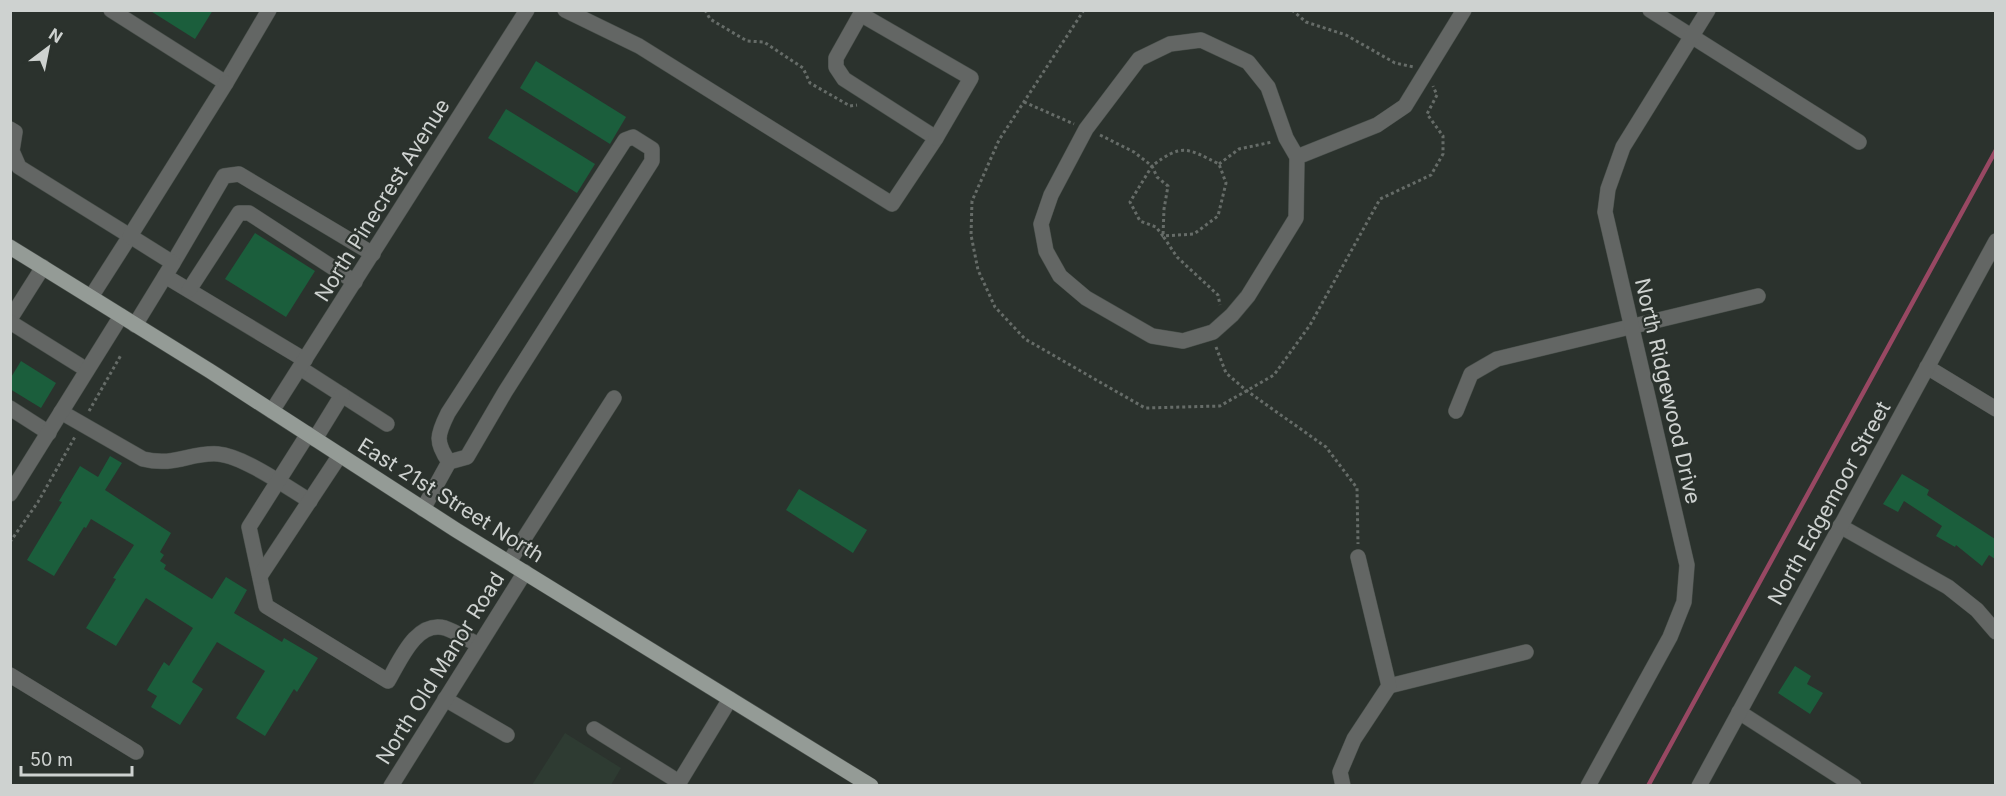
<svg xmlns="http://www.w3.org/2000/svg" width="2006" height="796" viewBox="0 0 2006 796" font-family="Inter,sans-serif">
  <style>
    .built { fill: #2e3b32 }
    .lines { fill: none; stroke-linecap: round; stroke-linejoin: round }
    .stream { stroke: #984863; stroke-width: 4.5 }
    .building { fill: #1b5e3c }
    .minor-casing { stroke: #484f4a; stroke-width: 16 }
    .major-casing { stroke: #484f4a; stroke-width: 16 }
    .path { stroke: #666c68; stroke-width: 3; stroke-dasharray: 3 3; stroke-linecap: butt }
    .minor { stroke: #636664; stroke-width: 15 }
    .major { stroke: #949b96; stroke-width: 15 }
    .labels { text-anchor: middle; dominant-baseline: central; stroke-width: 4.5; stroke-linejoin: round; paint-order: stroke }
    .street-label { font-size: 21px; fill: #ced2d0; stroke: #2b322d }
  </style>
  <rect width="100%" height="100%" fill="#2b322d"/>
  <path class="built" d="M565,733L621,768L611,785H532Z"/>
  <g class="lines">
    <path class="stream" d="M1648,786L1996,150"/>
  </g>
  <g class="building">
    <path d="M149,10H213L195,39Z"/>
    <path d="M536,61L626,117L610,144L520,88Z"/>
    <path d="M506,109L595,164L577,193L488,138Z"/>
    <path d="M255,233L315,271L286,317L225,279Z"/>
    <path d="M21,361L56,383L41,408L10,389V379Z"/>
    <path d="M110,456L122,463L105,490L171,533L160,552L164,555L160,561L166,565L164,569L212,599L226,577L247,590L234,613L282,642L284,638L318,658L297,692L294,689L265,736L236,718L265,671L217,642L192,682L203,689L180,725L151,707L157,696L147,690L164,662L169,666L193,628L146,598L116,646L86,628L116,579L113,578L134,545L91,519L86,528L84,527L54,576L27,560L62,502L59,501L80,466L98,477Z"/>
    <path d="M1902,474L1929,490L1927,495L1995,539V559L1989,555L1982,566L1956,545L1955,547L1936,536L1942,526L1904,501L1898,512L1883,504Z"/>
    <path d="M799,489L867,530L853,553L786,510Z"/>
    <path d="M1795,666L1811,676L1807,684L1823,693L1810,714L1778,693Z"/>
  </g>
  <g class="lines">
    <defs>
      <g id="minor">
        <path d="M111,10L226,83L269,10"/>
        <path d="M565,10L639,46L892,204L936,138L844,79L836,67V58L863,10"/>
        <path d="M1650,10L1859,142"/>
        <path d="M862,15L971,78L936,138"/>
        <path d="M10,129L15,132L12,151L19,167L130,236L91,297"/>
        <path d="M1297,157L1296,218L1248,296L1232,315L1213,332L1183,341L1152,336L1086,298L1060,276L1046,251L1041,224L1051,195L1086,129L1139,59L1170,44L1201,40L1248,62L1268,87L1286,138L1297,157L1377,125L1405,106L1464,10"/>
        <path d="M173,263L224,176L239,174L373,254"/>
        <path d="M165,276L305,360"/>
        <path d="M189,290L239,213H249L355,282"/>
        <path d="M10,319L43,267"/>
        <path d="M10,322L87,370"/>
        <path d="M135,325L173,263L130,236L226,83"/>
        <path d="M1927,367L1996,409"/>
        <path d="M300,368L387,424"/>
        <path d="M10,408L49,433"/>
        <path d="M272,411L527,10"/>
        <path d="M1456,411L1471,374L1497,359L1758,296"/>
        <path d="M61,412L143,459C175,467 190,452 218,454C243,456 287,487 310,501"/>
        <path d="M308,434L249,527L266,606L388,681C400,661 416,620 445,628C457,632 468,640 479,645"/>
        <path d="M315,439L342,395"/>
        <path d="M10,494L121,316"/>
        <path d="M423,509L449,462C435,442 437,435 448,413L625,140L633,137L652,149V161L505,392L467,457L449,462"/>
        <path d="M1840,526L1948,587L1977,610L1996,632"/>
        <path d="M509,562L614,398"/>
        <path d="M260,576L340,455"/>
        <path d="M10,675L136,752"/>
        <path d="M1389,686L1526,652"/>
        <path d="M445,699L507,735"/>
        <path d="M1739,712L1854,786"/>
        <path d="M594,729L679,782"/>
        <path d="M391,786L525,572"/>
        <path d="M677,786L730,699"/>
        <path d="M1343,786L1340,772L1354,739L1389,686L1358,557"/>
        <path d="M1588,786L1670,637L1684,602L1687,565L1605,212L1608,189L1623,147L1708,10"/>
        <path d="M1699,786L1996,241"/>
      </g>
      <path id="major" d="M10,247L210,371L456,530L871,786"/>
    </defs>
    <use href="#minor" class="minor-casing"/>
    <use href="#major" class="major-casing"/>
    <g class="path">
      <path d="M705,10L710,19L747,41L764,42L803,68L810,83L850,106L857,105"/>
      <path d="M1084,10L999,140L972,201L971,235L978,270L995,307L1025,339L1145,408L1220,406L1274,375L1310,325L1380,199L1431,175L1443,154V136L1427,114L1437,95L1433,86"/>
      <path d="M1292,10L1306,22L1346,35L1395,63L1414,67"/>
      <path d="M1024,102L1074,124"/>
      <path d="M1100,135L1134,152L1152,166L1130,202L1140,221L1156,227L1163,236L1194,234L1218,216L1226,183L1219,164C1187,148 1182,143 1152,166L1157,177L1168,186L1164,209L1163,236L1177,257L1218,295L1220,305"/>
      <path d="M1219,164L1239,149L1272,142"/>
      <path d="M1216,347L1226,373L1247,391L1326,447L1357,488L1358,544"/>
      <path d="M89,411L121,355"/>
      <path d="M10,542L38,502L76,435"/>
    </g>
    <use href="#minor" class="minor"/>
    <use href="#major" class="major"/>
  </g>
  <g class="labels">
    <g class="street-label">
      <text transform="translate(382 200) rotate(-58)">North Pinecrest Avenue</text>
      <text transform="translate(1668 391) rotate(77)">North Ridgewood Drive</text>
      <text transform="translate(451 500) rotate(32)">East 21st Street North</text>
      <text transform="translate(1829 503) rotate(-61)">North Edgemoor Street</text>
      <text transform="translate(440 668) rotate(-58)">North Old Manor Road</text>
    </g>
  </g>
  <rect width="2006" height="796" fill="none" stroke="#ced2d0" stroke-width="24"/>
  <g transform="translate(48 48) rotate(32)" stroke="#2b322d" stroke-width="4.5" paint-order="stroke">
  <path d="M0-4.5L10 22L0 15L-10 22Z" fill="#ced2d0"/>
  <text y="-9" font-size="16" font-weight="bold" text-anchor="middle" fill="#ced2d0">N</text>
  </g>
  <path d="M21 766v9h111v-9" fill="none" stroke="#ced2d0" stroke-width="3"/>
  <text x="30" y="766" font-size="18" fill="#ced2d0" stroke="#2b322d" stroke-width="4.5" paint-order="stroke">50 m</text>
</svg>
